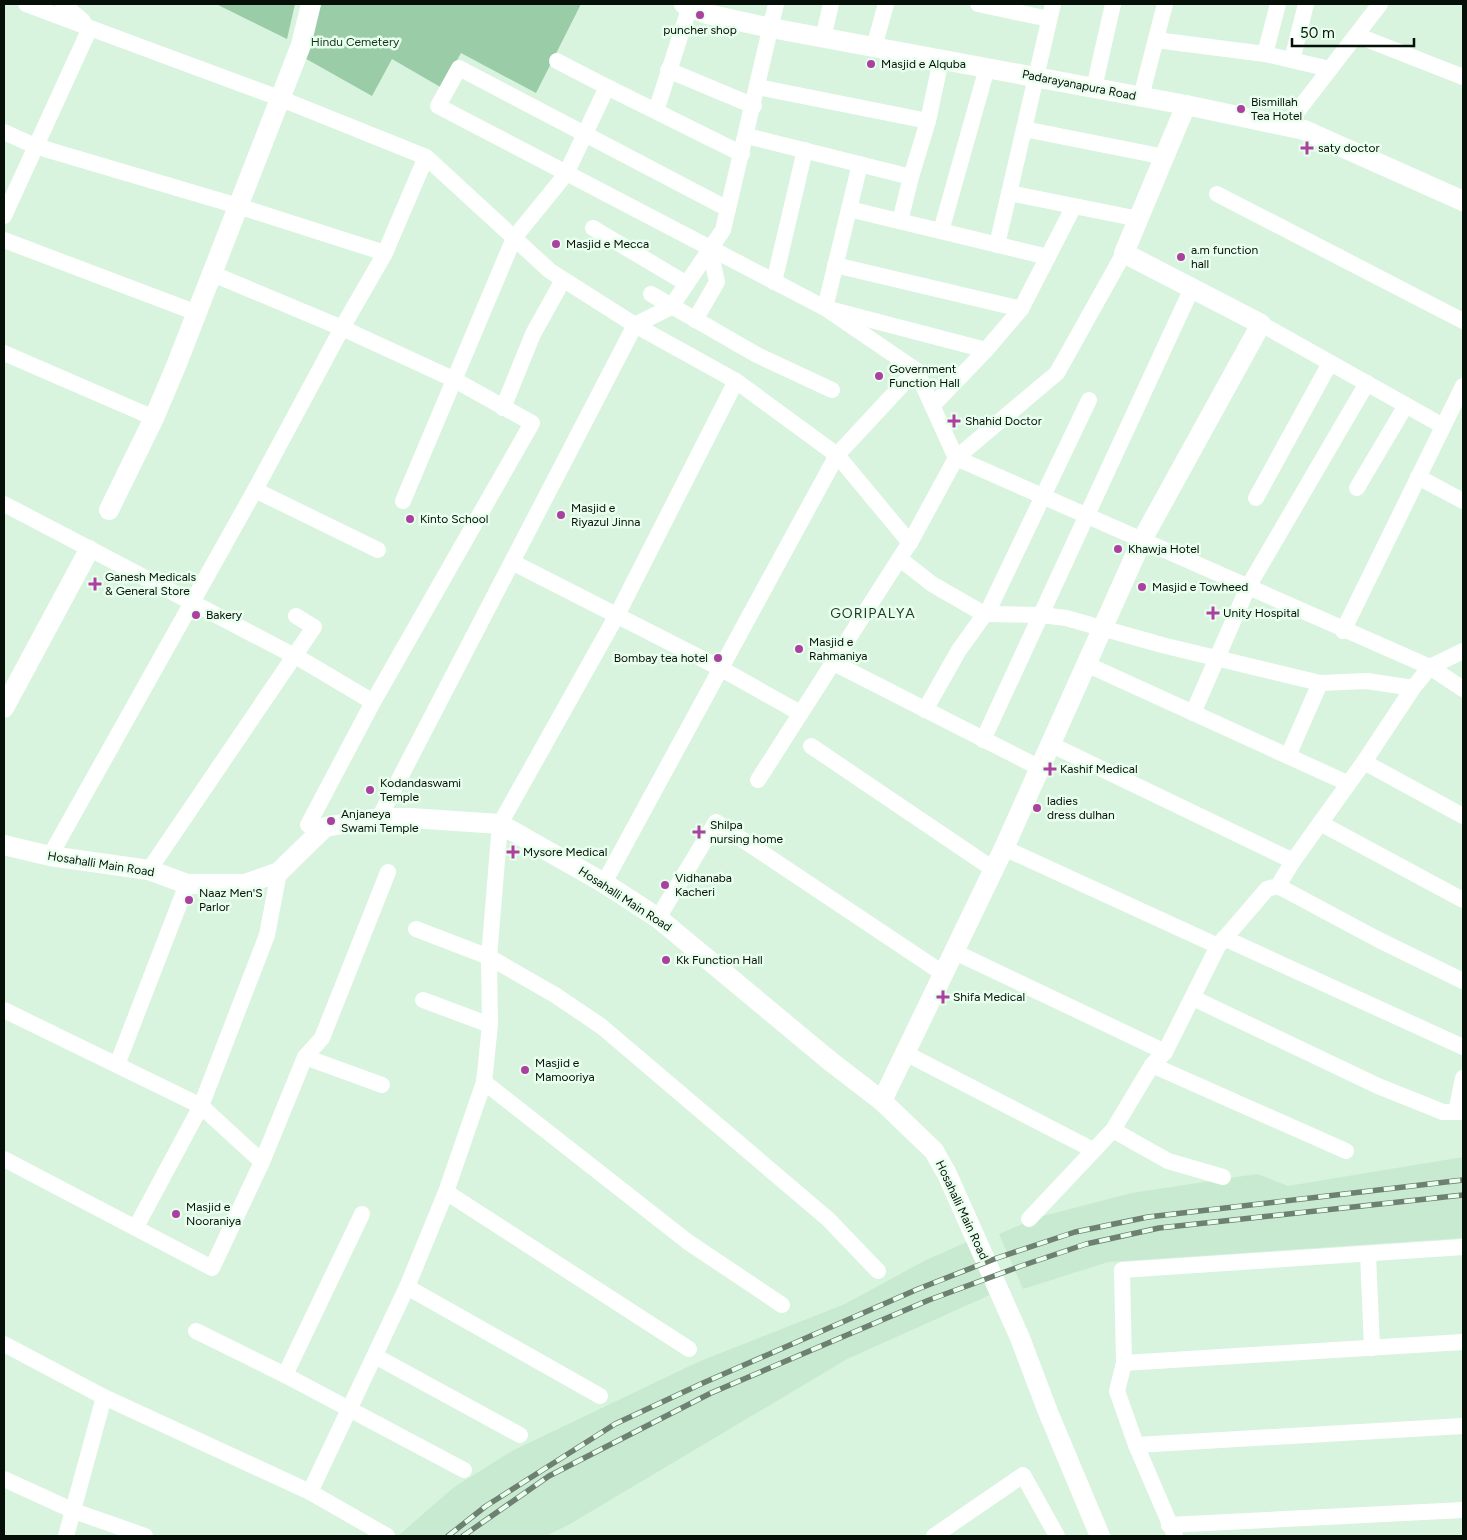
<svg xmlns="http://www.w3.org/2000/svg" width="1467" height="1540" viewBox="0 0 1467 1540" font-family="Figtree,sans-serif">
  <style>
    .built { fill: #c7ead0 }
    .green { fill: #9acca7 }
    .lines { fill: none; stroke-linecap: round; stroke-linejoin: round }
    .minor { stroke: #fff; stroke-width: 16 }
    .tertiary { stroke: #fff; stroke-width: 20 }
    .rail-casing { stroke: #6e8072; stroke-width: 5.5 }
    .rail { stroke: #e9ffee; stroke-width: 4; stroke-dasharray: 11; stroke-linecap: butt }
    .poi-dot { fill: #ac40a0; stroke: #e9ffee; stroke-width: 2 }
    .labels { text-anchor: middle; dominant-baseline: central; stroke-width: 5; stroke-linejoin: round; paint-order: stroke }
    .poi-label { font-size: 12px; fill: #060f08; stroke: #e9ffee; text-anchor: start }
    .park-label { font-size: 12px; fill: #0f331c; stroke: #e9ffee }
    .street-label { font-size: 12px; fill: #060f08; stroke: #e9ffee }
    .neighbourhood-label { font-size: 14px; letter-spacing: 1px; fill: #1f3626; stroke: #e9ffee }
  </style>
  <rect width="100%" height="100%" fill="#d8f3de"/>
  <g class="built">
    <path d="M1463,1157V1238L1108,1262L1023,1289L999,1234L1039,1217L1132,1193L1257,1174L1288,1186Z"/>
    <path d="M967,1242L992,1294L847,1359L570,1524L546,1536H398L453,1488L512,1451L698,1362L845,1304L926,1260Z"/>
  </g>
  <g class="green">
    <path d="M216,4H295L287,39Z"/>
    <path d="M316,4H581L536,93L461,53L442,88L392,59L372,96L301,56Z"/>
  </g>
  <g class="lines">
    <g class="minor">
      <path d="M26,4L90,28"/>
      <path d="M63,4L83,21"/>
      <path d="M978,4L1049,19"/>
      <path d="M1356,35L1463,77"/>
      <path d="M823,38L831,4"/>
      <path d="M1156,40L1265,54L1330,69"/>
      <path d="M874,47L886,4"/>
      <path d="M1265,54L1278,4"/>
      <path d="M1292,60L1306,4"/>
      <path d="M557,61L607,87"/>
      <path d="M668,70L754,106"/>
      <path d="M758,87L928,121"/>
      <path d="M1094,88L1113,4"/>
      <path d="M1141,97L1165,4"/>
      <path d="M656,111L690,6"/>
      <path d="M1286,126L1380,4"/>
      <path d="M1024,129L1165,157"/>
      <path d="M4,132L35,146L238,206L385,253"/>
      <path d="M747,136L911,177L928,121L941,60"/>
      <path d="M426,157L550,271L635,325L736,381L837,455L910,543"/>
      <path d="M860,164L825,308L986,350"/>
      <path d="M1009,193L1139,219"/>
      <path d="M1217,194L1463,321"/>
      <path d="M728,209L459,68L438,106L825,308L916,370L956,458L1430,667L1463,689"/>
      <path d="M849,209L1048,257"/>
      <path d="M4,216L90,28L279,98L426,157L385,253L342,328L255,490L50,856"/>
      <path d="M900,221L911,177"/>
      <path d="M593,228L687,284"/>
      <path d="M941,231L987,68"/>
      <path d="M4,240L197,313"/>
      <path d="M997,245L1053,4"/>
      <path d="M835,265L1021,309"/>
      <path d="M213,274L342,328L453,379L532,423L373,702"/>
      <path d="M774,282L805,150"/>
      <path d="M651,294L757,355L832,390"/>
      <path d="M695,320L717,282L710,250"/>
      <path d="M1261,324L1443,426"/>
      <path d="M4,353L154,418"/>
      <path d="M933,405L986,350L1021,309L1074,206"/>
      <path d="M503,408L533,334L563,280"/>
      <path d="M1418,477L1463,501"/>
      <path d="M1357,488L1406,405"/>
      <path d="M255,490L378,550"/>
      <path d="M1256,498L1330,363"/>
      <path d="M403,501L514,238L566,174L607,87L742,154"/>
      <path d="M4,504L304,661L373,702L308,825L325,827"/>
      <path d="M900,559L932,584L984,614L1041,615L1066,618L1162,645L1320,683L1367,681L1413,688"/>
      <path d="M512,562L720,668L800,713"/>
      <path d="M1343,631L1463,386"/>
      <path d="M832,662L1040,768"/>
      <path d="M1086,664L1347,783"/>
      <path d="M925,710L959,650L990,607L1089,400"/>
      <path d="M1193,713L1248,587L1367,383"/>
      <path d="M983,740L1192,288"/>
      <path d="M1050,744L1293,861"/>
      <path d="M811,746L993,869"/>
      <path d="M1288,756L1320,683"/>
      <path d="M1364,762L1463,816"/>
      <path d="M758,780L912,539L956,458L1057,373L1124,253"/>
      <path d="M379,818L635,325L671,307L723,230L776,4"/>
      <path d="M1320,823L1463,900"/>
      <path d="M1004,848L1218,946"/>
      <path d="M149,870L314,627L296,616"/>
      <path d="M604,883L837,455L916,370"/>
      <path d="M1278,886L1379,940L1463,981"/>
      <path d="M658,918L716,822L944,974"/>
      <path d="M416,929L489,957L555,995L601,1026L828,1219L878,1271"/>
      <path d="M1224,938L1463,1047"/>
      <path d="M955,952L1165,1052"/>
      <path d="M1193,998L1378,1086L1443,1112H1463"/>
      <path d="M423,1000L490,1025"/>
      <path d="M4,1010L201,1106L262,1162"/>
      <path d="M905,1053L1093,1150"/>
      <path d="M305,1057L382,1085"/>
      <path d="M117,1065L187,884"/>
      <path d="M1152,1065L1346,1151"/>
      <path d="M484,1082L688,1242L782,1305"/>
      <path d="M1456,1112L1463,1078"/>
      <path d="M1113,1130L1168,1161L1223,1177"/>
      <path d="M4,1159L212,1268L262,1162L305,1057L322,1038L388,872"/>
      <path d="M446,1192L689,1349"/>
      <path d="M1029,1219L1113,1130L1152,1065L1165,1052L1218,946L1267,889L1278,886L1293,861L1364,762L1413,688L1430,667L1463,651"/>
      <path d="M136,1227L201,1106L267,935L279,872"/>
      <path d="M1368,1254L1372,1348"/>
      <path d="M407,1287L600,1396"/>
      <path d="M196,1331L285,1375L464,1470"/>
      <path d="M4,1344L104,1397L310,1492L387,1536"/>
      <path d="M375,1356L520,1435"/>
      <path d="M1124,1363L1463,1342"/>
      <path d="M285,1375L362,1214"/>
      <path d="M1136,1445L1463,1426"/>
      <path d="M4,1479L74,1511L145,1536"/>
      <path d="M310,1492L407,1287L446,1192L484,1082L490,1025L489,957L500,824L617,615L736,381"/>
      <path d="M1169,1525L1463,1510"/>
      <path d="M66,1536L104,1397"/>
      <path d="M934,1536L1023,1475L1057,1536"/>
      <path d="M1175,1536L1136,1445L1117,1391L1124,1363L1122,1270L1463,1247"/>
    </g>
    <g class="tertiary">
      <path d="M684,4L707,14L771,28L1186,105L1304,130L1463,201"/>
      <path d="M109,510L154,418L176,366L301,45L311,4"/>
      <path d="M4,708L89,550"/>
      <path d="M4,845L50,856L149,870L187,884H245L279,872L325,827L379,818H411L500,824L604,883L658,918L830,1061L882,1101L934,1151L947,1174L1020,1338L1048,1412L1100,1536"/>
      <path d="M882,1101L1004,848L1142,540L1261,324L1124,253L1186,105"/>
    </g>
    <defs>
      <g id="rail">
        <path d="M448,1536L486,1506L615,1424L703,1383L918,1289L997,1258L1075,1232L1148,1217L1463,1180"/>
        <path d="M463,1536L549,1476L711,1393L929,1300L1021,1266L1086,1244L1159,1228L1463,1195"/>
      </g>
    </defs>
    <use href="#rail" class="rail-casing"/>
    <use href="#rail" class="rail"/>
  </g>
  <g class="poi-dot">
    <circle cx="700" cy="15" r="5"/>
    <circle cx="871" cy="64" r="5"/>
    <circle cx="1241" cy="109" r="5"/>
    <path d="M1304.5 140.5h5v5h5v5h-5v5h-5v-5h-5v-5h5z"/>
    <circle cx="556" cy="244" r="5"/>
    <circle cx="1181" cy="257" r="5"/>
    <circle cx="879" cy="376" r="5"/>
    <path d="M951.5 413.5h5v5h5v5h-5v5h-5v-5h-5v-5h5z"/>
    <circle cx="561" cy="515" r="5"/>
    <circle cx="410" cy="519" r="5"/>
    <circle cx="1118" cy="549" r="5"/>
    <path d="M92.5 576.5h5v5h5v5h-5v5h-5v-5h-5v-5h5z"/>
    <circle cx="1142" cy="587" r="5"/>
    <path d="M1210.5 605.5h5v5h5v5h-5v5h-5v-5h-5v-5h5z"/>
    <circle cx="196" cy="615" r="5"/>
    <circle cx="799" cy="649" r="5"/>
    <circle cx="718" cy="658" r="5"/>
    <path d="M1047.5 761.5h5v5h5v5h-5v5h-5v-5h-5v-5h5z"/>
    <circle cx="370" cy="790" r="5"/>
    <circle cx="1037" cy="808" r="5"/>
    <circle cx="331" cy="821" r="5"/>
    <path d="M696.5 824.5h5v5h5v5h-5v5h-5v-5h-5v-5h5z"/>
    <path d="M510.5 844.5h5v5h5v5h-5v5h-5v-5h-5v-5h5z"/>
    <circle cx="665" cy="885" r="5"/>
    <circle cx="189" cy="900" r="5"/>
    <circle cx="666" cy="960" r="5"/>
    <path d="M940.5 989.5h5v5h5v5h-5v5h-5v-5h-5v-5h5z"/>
    <circle cx="525" cy="1070" r="5"/>
    <circle cx="176" cy="1214" r="5"/>
  </g>
  <g class="labels">
    <g class="poi-label">
      <text x="700" y="30" text-anchor="middle">puncher shop</text>
      <text x="881" y="64">Masjid e Alquba</text>
      <text x="1251" y="102">Bismillah<tspan x="1251" dy="14">Tea Hotel</tspan></text>
      <text x="1318" y="148">saty doctor</text>
      <text x="566" y="244">Masjid e Mecca</text>
      <text x="1191" y="250">a.m function<tspan x="1191" dy="14">hall</tspan></text>
      <text x="889" y="369">Government<tspan x="889" dy="14">Function Hall</tspan></text>
      <text x="965" y="421">Shahid Doctor</text>
      <text x="571" y="508">Masjid e<tspan x="571" dy="14">Riyazul Jinna</tspan></text>
      <text x="420" y="519">Kinto School</text>
      <text x="1128" y="549">Khawja Hotel</text>
      <text x="105" y="577">Ganesh Medicals<tspan x="105" dy="14">&amp; General Store</tspan></text>
      <text x="1152" y="587">Masjid e Towheed</text>
      <text x="1223" y="613">Unity Hospital</text>
      <text x="206" y="615">Bakery</text>
      <text x="809" y="642">Masjid e<tspan x="809" dy="14">Rahmaniya</tspan></text>
      <text x="708" y="658" text-anchor="end">Bombay tea hotel</text>
      <text x="1060" y="769">Kashif Medical</text>
      <text x="380" y="783">Kodandaswami<tspan x="380" dy="14">Temple</tspan></text>
      <text x="1047" y="801">ladies<tspan x="1047" dy="14">dress dulhan</tspan></text>
      <text x="341" y="814">Anjaneya<tspan x="341" dy="14">Swami Temple</tspan></text>
      <text x="710" y="825">Shilpa<tspan x="710" dy="14">nursing home</tspan></text>
      <text x="523" y="852">Mysore Medical</text>
      <text x="675" y="878">Vidhanaba<tspan x="675" dy="14">Kacheri</tspan></text>
      <text x="199" y="893">Naaz Men'S<tspan x="199" dy="14">Parlor</tspan></text>
      <text x="676" y="960">Kk Function Hall</text>
      <text x="953" y="997">Shifa Medical</text>
      <text x="535" y="1063">Masjid e<tspan x="535" dy="14">Mamooriya</tspan></text>
      <text x="186" y="1207">Masjid e<tspan x="186" dy="14">Nooraniya</tspan></text>
    </g>
    <g class="park-label">
      <text x="355" y="42">Hindu Cemetery</text>
    </g>
    <g class="street-label">
      <text transform="translate(1079 85) rotate(11)">Padarayanapura Road</text>
      <text transform="translate(101 864) rotate(9)">Hosahalli Main Road</text>
      <text transform="translate(625 899) rotate(33)">Hosahalli Main Road</text>
      <text transform="translate(962 1210) rotate(65)">Hosahalli Main Road</text>
    </g>
    <g class="neighbourhood-label">
      <text x="873" y="613">GORIPALYA</text>
    </g>
  </g>
  <rect width="1467" height="1540" fill="none" stroke="#060f08" stroke-width="10"/>
  <path d="M1292 38v8h122v-8" fill="none" stroke="#060f08" stroke-width="2.5"/>
  <text x="1300" y="38" font-size="15" fill="#060f08" stroke="#e9ffee" stroke-width="4" paint-order="stroke">50 m</text>
</svg>
